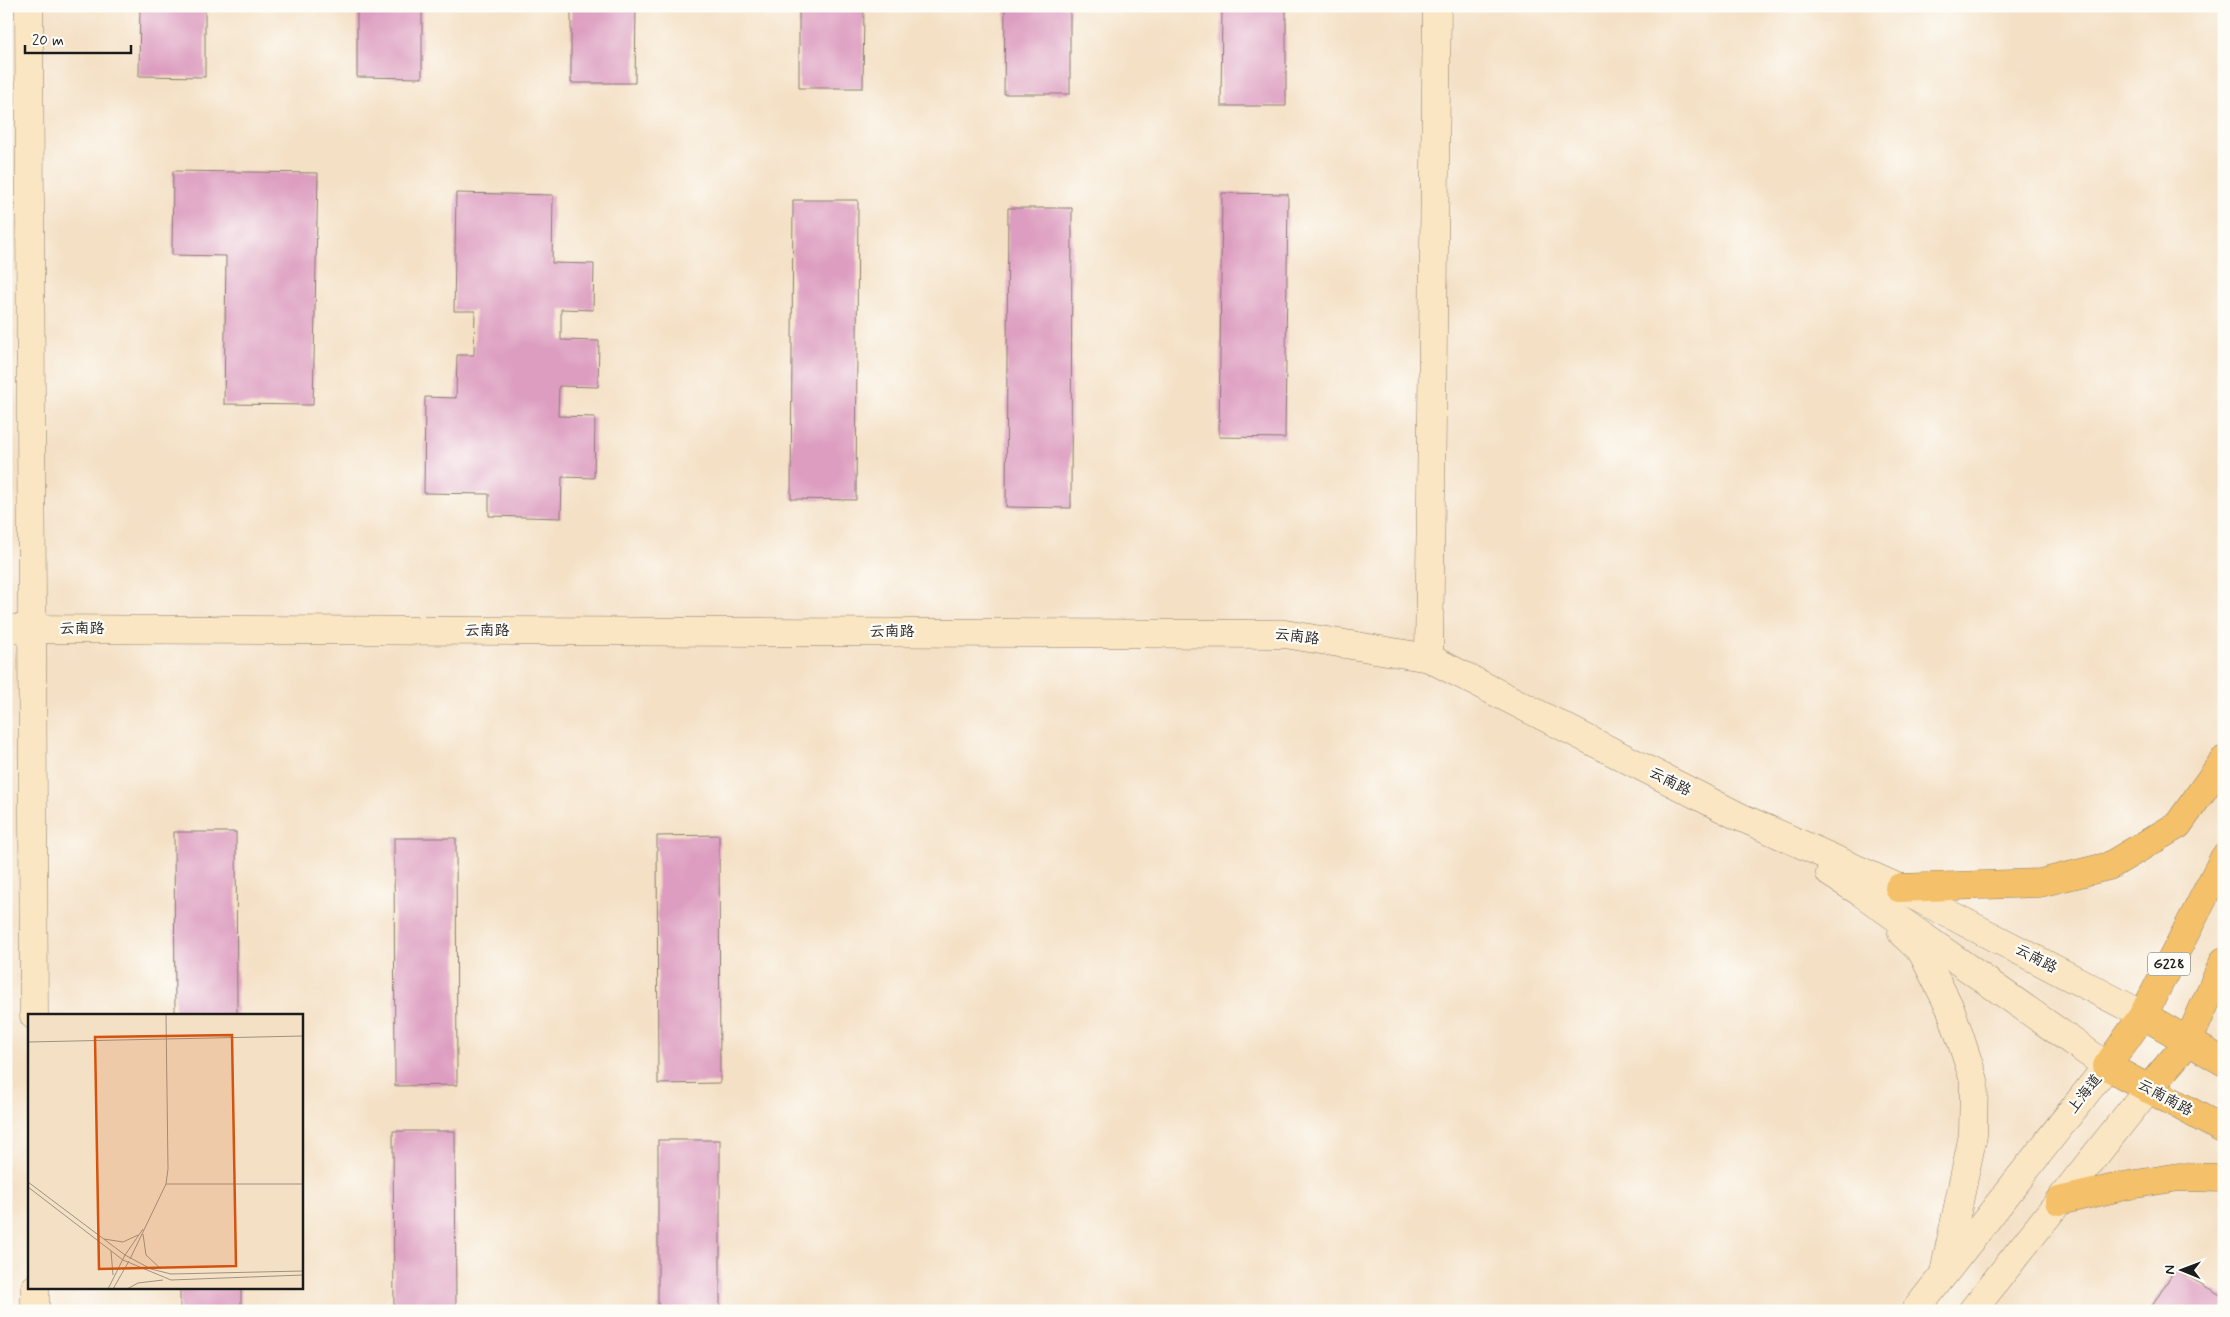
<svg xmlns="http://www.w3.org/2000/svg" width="2230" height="1317" viewBox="0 0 2230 1317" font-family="Mynerve,'LXGW WenKai TC',sans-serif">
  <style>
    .building { fill: #dd9dc0 }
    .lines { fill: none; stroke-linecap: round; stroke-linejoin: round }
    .secondary-casing { stroke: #887e70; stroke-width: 29 }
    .highway-casing { stroke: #887e70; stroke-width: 29 }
    .secondary { stroke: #fbe6c3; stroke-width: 28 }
    .highway { stroke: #f4c16a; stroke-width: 28 }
    .labels { text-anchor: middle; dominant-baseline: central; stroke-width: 4.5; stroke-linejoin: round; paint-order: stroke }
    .shield { fill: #fdfcf7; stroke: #605f5e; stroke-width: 1 }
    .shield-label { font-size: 14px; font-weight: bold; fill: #1c1c1c }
    .street-label { font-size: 15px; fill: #1c1c1c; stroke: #fdfcf7 }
    .inset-road { fill: none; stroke: #9e9281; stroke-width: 1 }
    .view { fill: #d4530e; fill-opacity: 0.15; stroke: #d4530e; stroke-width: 2.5 }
    .inset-edge { fill: none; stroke: #1c1c1c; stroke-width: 2.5 }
  </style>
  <rect width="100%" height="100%" fill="#fdfcf7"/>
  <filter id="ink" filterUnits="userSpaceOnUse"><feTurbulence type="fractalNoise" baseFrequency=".02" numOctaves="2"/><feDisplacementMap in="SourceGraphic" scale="10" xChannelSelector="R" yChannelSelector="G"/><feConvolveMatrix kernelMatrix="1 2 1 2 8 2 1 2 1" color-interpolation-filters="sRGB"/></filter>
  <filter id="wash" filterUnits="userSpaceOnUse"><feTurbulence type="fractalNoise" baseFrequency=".0096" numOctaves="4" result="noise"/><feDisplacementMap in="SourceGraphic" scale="20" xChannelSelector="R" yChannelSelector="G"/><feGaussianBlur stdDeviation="1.12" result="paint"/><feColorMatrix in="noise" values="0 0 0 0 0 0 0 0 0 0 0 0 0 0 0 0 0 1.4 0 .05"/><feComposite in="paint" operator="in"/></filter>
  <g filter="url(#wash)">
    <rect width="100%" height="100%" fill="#f4e0c5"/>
    <g id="blocks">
      <g class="building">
        <path d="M140,6H205V77L139,76Z"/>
        <path d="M357,6H422V78L357,77Z"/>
        <path d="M571,6H636L635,83H571Z"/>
        <path d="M799,6H864L863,88H799Z"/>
        <path d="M1005,6H1070V94H1004Z"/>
        <path d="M1222,6H1286V106H1221Z"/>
        <path d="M173,171L318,173L313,405L224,404L226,256L172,255Z"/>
        <path d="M456,193L553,195L552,263L594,264L593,310L561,309V340L599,341L598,387L559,386L558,416L595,417L594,478L562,477L561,518L489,516V494L424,493L425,397L456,398L457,355H474L475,311H454Z"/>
        <path d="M1222,193L1288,194L1285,438L1219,437Z"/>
        <path d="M793,200H858L856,500L791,499Z"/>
        <path d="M1008,208H1072L1071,508L1006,507Z"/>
        <path d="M174,832H236L237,1016H175Z"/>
        <path d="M719,835L720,1083L658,1084L657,836Z"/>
        <path d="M394,838H456L457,1085L395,1086Z"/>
        <path d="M393,1131H455L456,1311H394Z"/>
        <rect x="658" y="1140" width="62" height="171"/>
        <path d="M2175,1269L2224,1297V1311H2149Z"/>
        <rect x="180" y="1288" width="61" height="23"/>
      </g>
    </g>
  </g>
  <g filter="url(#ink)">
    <use href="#blocks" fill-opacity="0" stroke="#887e70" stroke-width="1"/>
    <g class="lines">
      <defs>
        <g id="secondary">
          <path d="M29,6L34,1016"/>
          <path d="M6,629L1285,634L1429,658L1738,816L1899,888L2143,1015"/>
          <path d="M1429,658L1437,6"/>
          <path d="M1830,873L1860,892L2107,1066L1915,1311"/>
          <path d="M1902,933L1922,952L1951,1010L1974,1080L1973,1135L1945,1268"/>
          <path d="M35,1288V1311"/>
          <path d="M1972,1311L2148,1089"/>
        </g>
        <g id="highway">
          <path d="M2224,858L2143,1015L2107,1066L2224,1130"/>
          <path d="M1899,888L2040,883L2109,866L2178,825L2224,760"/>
          <path d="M2143,1015L2224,1062"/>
          <path d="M2148,1089L2188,1042L2224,961"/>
          <path d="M2059,1201L2124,1186L2179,1177L2224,1178"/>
        </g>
      </defs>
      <use href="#secondary" class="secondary-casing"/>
      <use href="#highway" class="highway-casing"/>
      <use href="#secondary" class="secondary"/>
      <use href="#highway" class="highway"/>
    </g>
  </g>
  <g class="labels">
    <rect class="shield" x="2148" y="952.5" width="42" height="23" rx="4"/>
    <g class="shield-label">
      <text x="2169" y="964">G228</text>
    </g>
    <g class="street-label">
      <text x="82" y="629">云南路</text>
      <text x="487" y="631">云南路</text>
      <text x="892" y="632">云南路</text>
      <text transform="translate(1297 637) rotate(7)">云南路</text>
      <text transform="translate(1670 782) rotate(27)">云南路</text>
      <text transform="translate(2036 959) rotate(28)">云南路</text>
      <text transform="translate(2085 1094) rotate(-52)">上海道</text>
      <text transform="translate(2165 1098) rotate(29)">云南南路</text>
    </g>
  </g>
  <g transform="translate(28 1014)">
    <rect width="275" height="275" fill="#f4e0c5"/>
    <path class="inset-road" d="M0,28L275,22M0,168L97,241M138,170H275M0,173L95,246M115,220L118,241L133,255M76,225L95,228L110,221M83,237L85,261M97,241L115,215M102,245L138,170L140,155L138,0M95,246L143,266L275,261M80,275L97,241L123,255L143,260L275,257M85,275L101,247M99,275L110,269L135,266"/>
    <path class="view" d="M204,21L208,252L71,255L67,23Z"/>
    <rect width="275" height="275" class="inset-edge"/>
  </g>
  <rect width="2230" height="1317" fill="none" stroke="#fdfcf7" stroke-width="25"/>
  <g transform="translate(2182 1270) rotate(271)" stroke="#fdfcf7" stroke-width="4" paint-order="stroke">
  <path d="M0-4L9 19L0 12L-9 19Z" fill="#1c1c1c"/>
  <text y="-8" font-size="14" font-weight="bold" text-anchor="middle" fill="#1c1c1c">N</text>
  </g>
  <path d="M25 45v8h106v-8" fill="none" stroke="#1c1c1c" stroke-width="2.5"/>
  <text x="32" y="45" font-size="15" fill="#1c1c1c" stroke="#fdfcf7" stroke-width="4" paint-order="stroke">20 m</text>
</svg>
